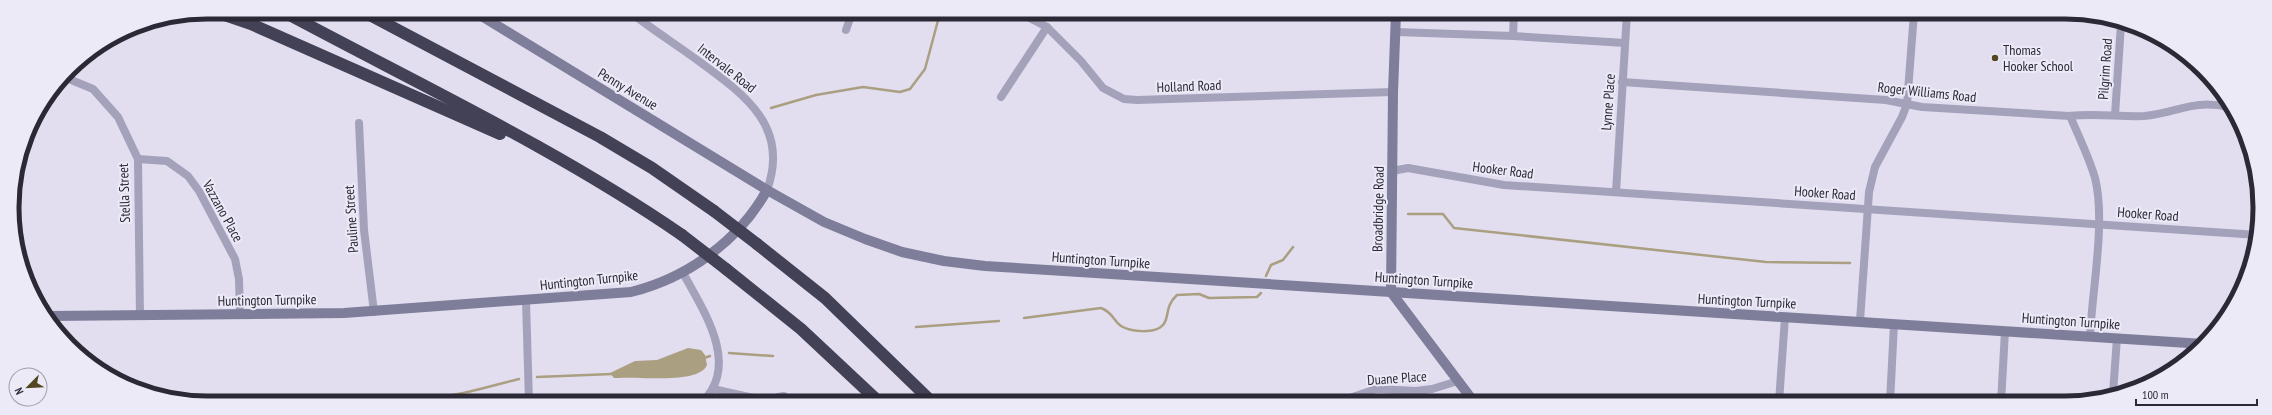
<svg xmlns="http://www.w3.org/2000/svg" width="2272" height="415" viewBox="0 0 2272 415" font-family="'PT Sans Narrow',sans-serif">
  <style>
    .water { fill: #aa9f80 }
    .lines { fill: none; stroke-linecap: round; stroke-linejoin: round }
    .stream { stroke: #aa9f80; stroke-width: 2.5 }
    .street { stroke: #a4a1bb; stroke-width: 8 }
    .secondary { stroke: #7e7d9a; stroke-width: 10 }
    .highway { stroke: #424155; stroke-width: 12 }
    .highway-bridge { stroke: #424155; stroke-width: 12 }
    .poi-dot { fill: #534723; stroke: #edeaf8; stroke-width: 1.5 }
    .labels { text-anchor: middle; dominant-baseline: central; stroke-width: 4; stroke-linejoin: round; paint-order: stroke }
    .poi-label { font-size: 14px; fill: #2a2935; stroke: #edeaf8; text-anchor: start }
    .street-label { font-size: 14px; fill: #2a2935; stroke: #edeaf8 }
    .rim { fill: none; stroke: #2a2935; stroke-width: 5 }
  </style>
  <rect width="100%" height="100%" fill="#e2def0"/>
  <path class="water" d="M688,348L701,350L705,355L707,365C699,385 636,376 618,378H614L610,373L635,361L657,360Z"/>
  <g class="lines">
    <g class="stream">
      <path d="M771,108L816,95L863,87L900,92L910,89L925,69L940,13"/>
      <path d="M1408,214H1443L1454,228L1766,262L1850,263"/>
      <path d="M1266,276L1271,265L1283,260L1293,247"/>
      <path d="M1024,318L1101,308C1114,313 1113,321 1121,326C1131,332 1155,334 1163,325C1170,317 1164,307 1177,295L1199,294L1209,298L1257,297L1261,293"/>
      <path d="M916,327L999,321"/>
      <path d="M729,353L773,356"/>
      <path d="M704,358L710,356"/>
      <path d="M537,377L612,374"/>
      <path d="M388,401C401,391 415,399 429,398C459,396 490,386 519,379"/>
    </g>
    <g class="street">
      <path d="M630,12C653,30 677,45 700,62C745,95 790,127 767,190"/>
      <path d="M1020,13L1047,27L1081,61L1103,88L1124,99L1137,100L1393,92"/>
      <path d="M846,30L852,13"/>
      <path d="M1396,32L1513,36L1625,43"/>
      <path d="M1513,36L1514,13"/>
      <path d="M64,77L93,89L118,117L138,159L140,316"/>
      <path d="M1622,82L1886,100L1922,107L2070,116C2095,113 2119,117 2144,116C2178,113 2191,99 2229,107"/>
      <path d="M1001,97L1047,27"/>
      <path d="M2115,115L2121,24"/>
      <path d="M2070,116C2079,137 2089,157 2095,178C2106,221 2092,291 2090,336"/>
      <path d="M359,123L364,230L374,312"/>
      <path d="M138,159L167,161L188,176L199,191L235,259L239,279L240,314"/>
      <path d="M1392,171L1408,168L1504,185L2258,235"/>
      <path d="M1616,192L1627,13"/>
      <path d="M683,273C703,310 741,365 702,402"/>
      <path d="M526,301L529,402"/>
      <path d="M1860,321L1869,192L1875,167L1902,117L1907,104L1914,13"/>
      <path d="M713,389L772,402"/>
      <path d="M2113,393L2117,338"/>
      <path d="M773,402L778,397L784,396L792,402"/>
      <path d="M1338,402L1376,389L1416,391L1432,389L1458,381"/>
      <path d="M1779,402L1785,317"/>
      <path d="M1890,402L1894,324"/>
      <path d="M2001,403L2005,331"/>
    </g>
    <g class="secondary">
      <path d="M475,12L767,190L824,222L865,239L902,252L944,261L985,266L2204,344"/>
      <path d="M1396,13L1393,92L1391,292L1474,402"/>
      <path d="M49,316L344,313L631,292C687,278 739,241 767,190"/>
    </g>
    <g class="highway">
      <path d="M216,12L251,24L500,134"/>
      <path d="M284,12C418,84 557,149 682,235"/>
      <path d="M364,12L600,137L652,168L714,211"/>
      <path d="M757,244L825,298L932,402"/>
      <path d="M726,269L801,329L879,402"/>
    </g>
    <g class="highway-bridge">
      <path d="M714,211L757,244"/>
      <path d="M682,235L726,269"/>
    </g>
  </g>
  <circle class="poi-dot" cx="1995" cy="58" r="4"/>
  <g class="labels">
    <g class="poi-label">
      <text x="2003" y="50">Thomas<tspan x="2003" dy="16">Hooker School</tspan></text>
    </g>
    <g class="street-label">
      <text transform="translate(727 68) rotate(38)">Intervale Road</text>
      <text transform="translate(2105 69) rotate(-86)">Pilgrim Road</text>
      <text transform="translate(1189 86) rotate(-2)">Holland Road</text>
      <text transform="translate(628 89) rotate(31)">Penny Avenue</text>
      <text transform="translate(1927 92) rotate(6)">Roger Williams Road</text>
      <text transform="translate(1608 102) rotate(-86)">Lynne Place</text>
      <text transform="translate(1503 170) rotate(7)">Hooker Road</text>
      <text transform="translate(124 193) rotate(-92)">Stella Street</text>
      <text transform="translate(1825 193) rotate(4)">Hooker Road</text>
      <text transform="translate(1378 209) rotate(-89)">Broadbridge Road</text>
      <text transform="translate(223 211) rotate(61)">Vazzano Place</text>
      <text transform="translate(2148 214) rotate(4)">Hooker Road</text>
      <text transform="translate(351 219) rotate(-94)">Pauline Street</text>
      <text transform="translate(1101 260) rotate(4)">Huntington Turnpike</text>
      <text transform="translate(589 280) rotate(-6)">Huntington Turnpike</text>
      <text transform="translate(1424 280) rotate(4)">Huntington Turnpike</text>
      <text transform="translate(267 300) rotate(-1)">Huntington Turnpike</text>
      <text transform="translate(1747 301) rotate(3)">Huntington Turnpike</text>
      <text transform="translate(2071 321) rotate(4)">Huntington Turnpike</text>
      <text transform="translate(1397 378) rotate(-4)">Duane Place</text>
    </g>
  </g>
  <path d="M0 0H2272V415H0ZM207 19H2065A188 188 0 0 1 2253 207V208A188 188 0 0 1 2065 396H207A188 188 0 0 1 19 208V207A188 188 0 0 1 207 19Z" fill="#edeaf8" fill-rule="evenodd"/>
  <path class="rim" d="M207 19H2065A188 188 0 0 1 2253 207V208A188 188 0 0 1 2065 396H207A188 188 0 0 1 19 208V207A188 188 0 0 1 207 19Z"/>
  <g transform="translate(28 387) rotate(246)"><circle r="19" fill="#edeaf8" stroke="#9f9daa"/>
  <path d="M0-3L7 15L0 10L-7 15Z" fill="#534723"/>
  <text y="-6" font-size="11" font-weight="bold" text-anchor="middle" fill="#2a2935">N</text>
  </g>
  <path d="M2136 399v6h121v-6" fill="none" stroke="#2a2935" stroke-width="2"/>
  <text x="2142" y="399" font-size="12" fill="#2a2935" stroke="#edeaf8" stroke-width="3" paint-order="stroke">100 m</text>
</svg>
